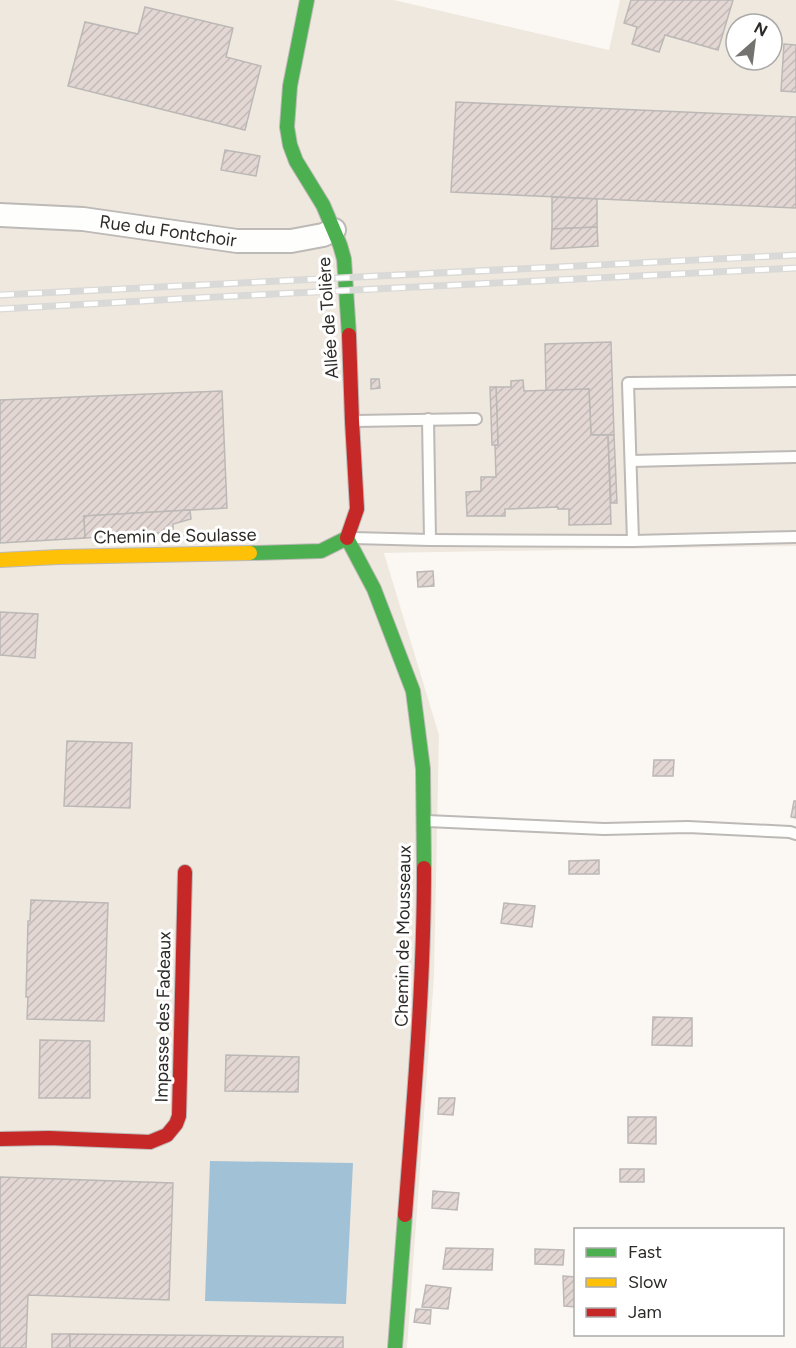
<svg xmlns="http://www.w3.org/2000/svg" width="796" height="1348" viewBox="0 0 796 1348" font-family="Figtree,sans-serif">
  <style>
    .built { fill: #efe8df; fill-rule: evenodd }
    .water { fill: #a1c1d6 }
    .building { fill: url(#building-hatch); stroke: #bbb8b6; stroke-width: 1.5 }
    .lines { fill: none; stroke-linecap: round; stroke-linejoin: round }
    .lane-casing { stroke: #bcb9b6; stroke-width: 14 }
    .street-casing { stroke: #bcb9b6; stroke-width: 26 }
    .fast-casing { stroke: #bcb9b6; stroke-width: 16 }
    .slow-casing { stroke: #bcb9b6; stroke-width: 16 }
    .jam-casing { stroke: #bcb9b6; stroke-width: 16 }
    .lane { stroke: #fefefd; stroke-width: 10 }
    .street { stroke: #fefefd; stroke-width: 22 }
    .fast { stroke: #4caf50; stroke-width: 14 }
    .slow { stroke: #ffc107; stroke-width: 14 }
    .jam { stroke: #c62828; stroke-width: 14 }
    .rail-casing { stroke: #d9d9d7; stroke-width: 7 }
    .rail { stroke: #fff; stroke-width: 4.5; stroke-dasharray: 14; stroke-linecap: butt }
    .labels { text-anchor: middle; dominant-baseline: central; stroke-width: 6; stroke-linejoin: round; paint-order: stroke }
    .street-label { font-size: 18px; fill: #2d2b28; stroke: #fff }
  </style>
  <defs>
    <pattern id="building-hatch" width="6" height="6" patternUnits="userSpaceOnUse" patternTransform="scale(1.5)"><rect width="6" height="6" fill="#e3d7d4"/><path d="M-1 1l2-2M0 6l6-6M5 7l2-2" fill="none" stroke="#c3b9b6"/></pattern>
  </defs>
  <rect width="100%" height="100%" fill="#fbf8f4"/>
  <path class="built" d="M0,0H394L609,50L620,0H796V546L384,553L439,735L434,977L407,1348H0ZM736,24H772V60H736Z"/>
  <path class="water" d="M210,1161L353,1163L346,1304L205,1301Z"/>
  <g class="building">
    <path d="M631,0H733L718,50L665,35L659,52L632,44L637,27L624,23Z"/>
    <path d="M145,7L233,28L226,57L261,66L245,130L68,86L85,22L138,34Z"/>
    <path d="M784,44L796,45V92L781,91Z"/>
    <path d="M456,102L796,117V208L451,192Z"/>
    <path d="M225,150L260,156L256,176L221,170Z"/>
    <path d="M552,197L597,199V227L552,229Z"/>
    <path d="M597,227L598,246L551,249L552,229Z"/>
    <path d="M611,342L614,435H591L589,389L546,391L545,344Z"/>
    <path d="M371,379H379L380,388L371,389Z"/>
    <path d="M523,380L524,391L589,389L591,435H608L611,524L569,525V509H558V507L505,509V516H467L466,492L481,491V477H496L495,445H498L496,387H511V381Z"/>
    <path d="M490,387H496L498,445H492Z"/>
    <path d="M222,391L227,508L84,516L85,538L0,543V400Z"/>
    <path d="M608,435H614L617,503H611Z"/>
    <path d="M190,510L191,519L173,524V532L85,538L84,516Z"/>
    <path d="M433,571L434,586L418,587L417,572Z"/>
    <path d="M0,612L38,614L35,658L0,655Z"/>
    <path d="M67,741L132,743L130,808L64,806Z"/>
    <path d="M654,760H674L673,776H653Z"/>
    <path d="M794,801H796V818L791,817Z"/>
    <path d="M599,860V874H569V861Z"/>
    <path d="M31,900L108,903L104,1021L27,1019L28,997H26L28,921H30Z"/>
    <path d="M504,903L535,906L532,927L501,923Z"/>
    <path d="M653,1017L692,1018V1046L652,1045Z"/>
    <path d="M40,1040L90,1041V1098H39Z"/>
    <path d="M226,1055L299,1057L298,1092L225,1091Z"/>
    <path d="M439,1098H455L453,1115L438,1114Z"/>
    <path d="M628,1117H656V1144L628,1143Z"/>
    <rect x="620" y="1169" width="24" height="13"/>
    <path d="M0,1177L173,1183L169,1300L28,1295L26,1348H0Z"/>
    <path d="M433,1191L459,1193L457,1210L432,1208Z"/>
    <path d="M446,1248L493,1249L492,1270L443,1269Z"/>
    <path d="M535,1249L564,1250L563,1265L535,1264Z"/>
    <path d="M563,1276L576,1277V1307L564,1306Z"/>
    <path d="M426,1285L451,1288L448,1309L422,1307Z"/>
    <path d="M416,1309L431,1310L430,1324L414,1322Z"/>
    <rect x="52" y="1334" width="18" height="14"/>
    <path d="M70,1334L343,1337V1348H70Z"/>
  </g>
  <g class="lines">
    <defs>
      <g id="lane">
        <path d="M355,421L476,419"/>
        <path d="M631,461L796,457"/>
        <path d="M353,538L430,540L428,419"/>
        <path d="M430,540L633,541L628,383L796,381"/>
        <path d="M633,541L796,537"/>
        <path d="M427,821L604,829L688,827L790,832L796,834"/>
      </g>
      <path id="street" d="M0,215L83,219L237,241H291L323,235L334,230"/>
      <g id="fast">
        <path d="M307,0L290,86L287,127L290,145L296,161L323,205L340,245L344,259L349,335"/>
        <path d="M347,538L374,589L413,691L423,769L424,868"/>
        <path d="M250,553L321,551L347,538"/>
        <path d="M395,1348L405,1215"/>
      </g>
      <path id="slow" d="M0,560L58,557L250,553"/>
      <g id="jam">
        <path d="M347,538L357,509L352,421L349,335"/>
        <path d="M0,1139L49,1138L150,1142L167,1135L176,1124L179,1116L185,872"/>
        <path d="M405,1215C414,1099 424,983 424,868"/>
      </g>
    </defs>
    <use href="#lane" class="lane-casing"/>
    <use href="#street" class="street-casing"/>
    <use href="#fast" class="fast-casing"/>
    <use href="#slow" class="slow-casing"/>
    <use href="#jam" class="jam-casing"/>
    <use href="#lane" class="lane"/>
    <use href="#street" class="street"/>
    <use href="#fast" class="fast"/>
    <use href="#slow" class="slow"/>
    <use href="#jam" class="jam"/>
    <defs>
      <g id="rail">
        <path d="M0,295L796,255"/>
        <path d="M0,309L196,298L796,268"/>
      </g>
    </defs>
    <use href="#rail" class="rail-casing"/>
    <use href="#rail" class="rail"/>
  </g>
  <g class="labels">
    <g class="street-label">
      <text transform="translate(168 231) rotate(8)">Rue du Fontchoir</text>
      <text transform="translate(328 318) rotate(-94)">Allée de Tolière</text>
      <text transform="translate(175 536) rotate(-1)">Chemin de Soulasse</text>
      <text transform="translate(403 936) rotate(-89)">Chemin de Mousseaux</text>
      <text transform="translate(163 1017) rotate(-89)">Impasse des Fadeaux</text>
    </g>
  </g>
  <rect x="574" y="1228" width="210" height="108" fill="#ffffff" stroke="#abaaa9" stroke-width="1.5"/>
  <rect x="586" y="1248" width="30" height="9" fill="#4caf50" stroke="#abaaa9" stroke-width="1.5"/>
  <text x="628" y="1258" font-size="18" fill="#2d2b28">Fast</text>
  <rect x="586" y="1278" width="30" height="9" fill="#ffc107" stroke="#abaaa9" stroke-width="1.5"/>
  <text x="628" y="1288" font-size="18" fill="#2d2b28">Slow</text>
  <rect x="586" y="1308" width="30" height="9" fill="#c62828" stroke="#abaaa9" stroke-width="1.5"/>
  <text x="628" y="1318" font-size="18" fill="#2d2b28">Jam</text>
  <g transform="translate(754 42) rotate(28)"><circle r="28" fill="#ffffff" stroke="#abaaa9" stroke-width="1.5"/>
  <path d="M0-4.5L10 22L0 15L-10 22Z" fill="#75736f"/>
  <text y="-9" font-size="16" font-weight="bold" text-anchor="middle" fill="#2d2b28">N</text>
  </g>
</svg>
